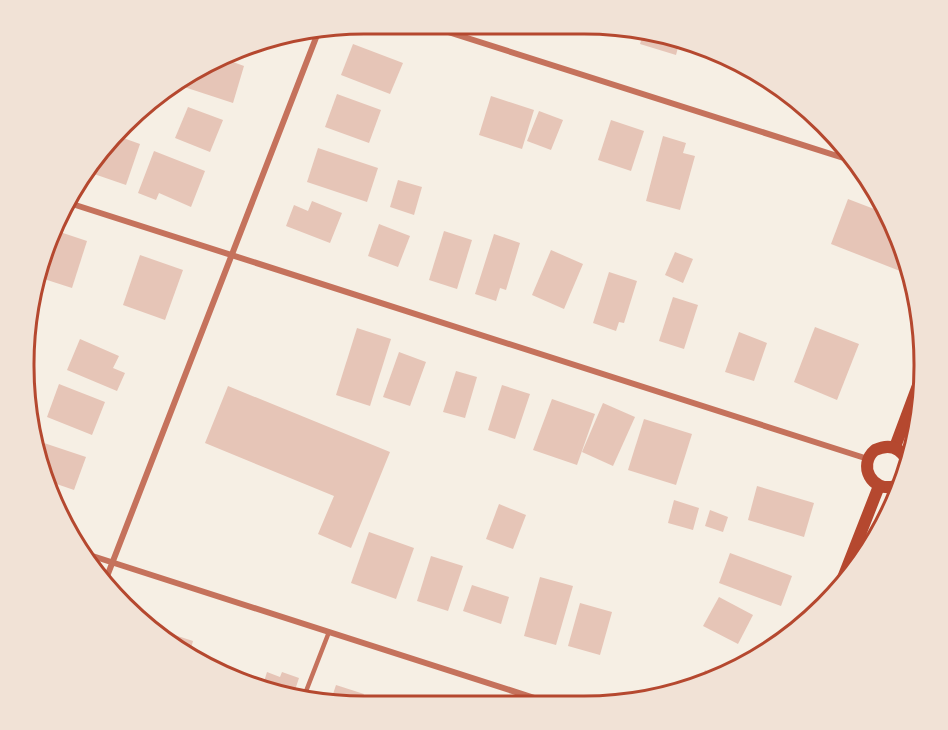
<svg xmlns="http://www.w3.org/2000/svg" width="948" height="730" viewBox="0 0 948 730" font-family="Cabin,sans-serif">
  <style>
    .building { fill: #e6c5b7 }
    .lines { fill: none; stroke-linecap: round; stroke-linejoin: round }
    .service { stroke: #c5725c; stroke-width: 4.5 }
    .minor { stroke: #c5725c; stroke-width: 6 }
    .secondary { stroke: #b5482f; stroke-width: 12 }
    .rim { fill: none; stroke: #b5482f; stroke-width: 3 }
  </style>
  <rect width="100%" height="100%" fill="#f6efe4"/>
  <g class="building">
    <path d="M644,31L680,40L676,55L640,44Z"/>
    <path d="M353,44L403,63L390,94L341,75Z"/>
    <path d="M696,48L737,68V70L694,53Z"/>
    <path d="M222,58L244,66L233,103L175,84L194,70Z"/>
    <path d="M337,94L381,110L369,143L325,127Z"/>
    <path d="M491,96L534,110L522,149L479,135Z"/>
    <path d="M188,107L223,120L210,152L175,138Z"/>
    <path d="M539,111L563,120L551,150L527,141Z"/>
    <path d="M611,120L644,131L631,171L598,160Z"/>
    <path d="M115,135L140,144L126,185L94,174L101,154Z"/>
    <path d="M663,136L686,143L683,153L695,156L680,210L646,201Z"/>
    <path d="M318,148L378,168L367,202L307,182Z"/>
    <path d="M154,151L205,171L191,207L159,193L156,200L138,193Z"/>
    <path d="M398,180L422,187L414,215L390,207Z"/>
    <path d="M848,199L882,212L903,264L900,271L831,244Z"/>
    <path d="M312,201L342,213L330,243L286,226L294,205L308,211Z"/>
    <path d="M379,224L410,236L398,267L368,256Z"/>
    <path d="M444,231L472,240L457,289L429,280Z"/>
    <path d="M60,232L87,241L72,288L44,279Z"/>
    <path d="M494,234L520,243L506,290L500,288L496,301L475,294Z"/>
    <path d="M551,250L583,264L564,309L532,295Z"/>
    <path d="M675,252L693,259L683,283L665,275Z"/>
    <path d="M140,255L183,270L165,320L123,305Z"/>
    <path d="M609,272L637,281L624,323L619,322L616,331L593,323Z"/>
    <path d="M673,297L698,305L684,349L659,341Z"/>
    <path d="M815,327L859,344L837,400L794,382Z"/>
    <path d="M357,328L391,339L370,406L336,395Z"/>
    <path d="M739,332L767,343L754,381L725,372Z"/>
    <path d="M80,339L119,356L113,368L125,373L117,391L67,370Z"/>
    <path d="M399,352L426,362L410,406L383,397Z"/>
    <path d="M456,371L477,377L465,418L443,412Z"/>
    <path d="M59,384L105,402L92,435L47,417Z"/>
    <path d="M502,385L530,394L515,439L488,430Z"/>
    <path d="M228,386L390,452L351,548L318,534L334,496L205,443Z"/>
    <path d="M552,399L595,414L577,465L533,450Z"/>
    <path d="M603,403L635,417L613,466L582,452Z"/>
    <path d="M644,419L692,434L676,485L628,470Z"/>
    <path d="M35,440L86,457L74,490L45,480Z"/>
    <path d="M757,486L814,503L804,537L748,520Z"/>
    <path d="M674,500L699,508L693,530L668,523Z"/>
    <path d="M499,504L526,515L513,549L486,539Z"/>
    <path d="M710,510L728,517L723,532L705,526Z"/>
    <path d="M369,532L414,548L396,599L351,583Z"/>
    <path d="M730,553L792,576L781,606L719,583Z"/>
    <path d="M431,556L463,566L448,611L417,601Z"/>
    <path d="M540,577L573,586L556,645L524,636Z"/>
    <path d="M472,585L509,597L501,624L463,611Z"/>
    <path d="M719,597L753,615L738,644L703,626Z"/>
    <path d="M580,603L612,612L600,655L568,646Z"/>
    <path d="M156,629L193,641L189,656L176,649Z"/>
    <path d="M705,670L718,676L699,685Z"/>
    <path d="M267,672L280,677L282,672L299,678L293,696L262,688Z"/>
    <path d="M336,685L364,694L361,703H330Z"/>
  </g>
  <g class="lines">
    <path class="service" d="M303,699L329,632"/>
    <g class="minor">
      <path d="M423,24L853,161"/>
      <path d="M66,202L868,459"/>
      <path d="M80,552L550,703"/>
      <path d="M106,579L319,30"/>
    </g>
    <g class="secondary">
      <path d="M895,447L917,388"/>
      <path d="M895,486C872,493 857,465 875,450C888,444 899,446 906,459"/>
      <path d="M843,578L879,486"/>
    </g>
  </g>
  <path d="M0 0H948V730H0ZM364 34H584A330 330 0 0 1 914 364V366A330 330 0 0 1 584 696H364A330 330 0 0 1 34 366V364A330 330 0 0 1 364 34Z" fill="#f1e2d6" fill-rule="evenodd"/>
  <path class="rim" d="M364 34H584A330 330 0 0 1 914 364V366A330 330 0 0 1 584 696H364A330 330 0 0 1 34 366V364A330 330 0 0 1 364 34Z"/>
</svg>
